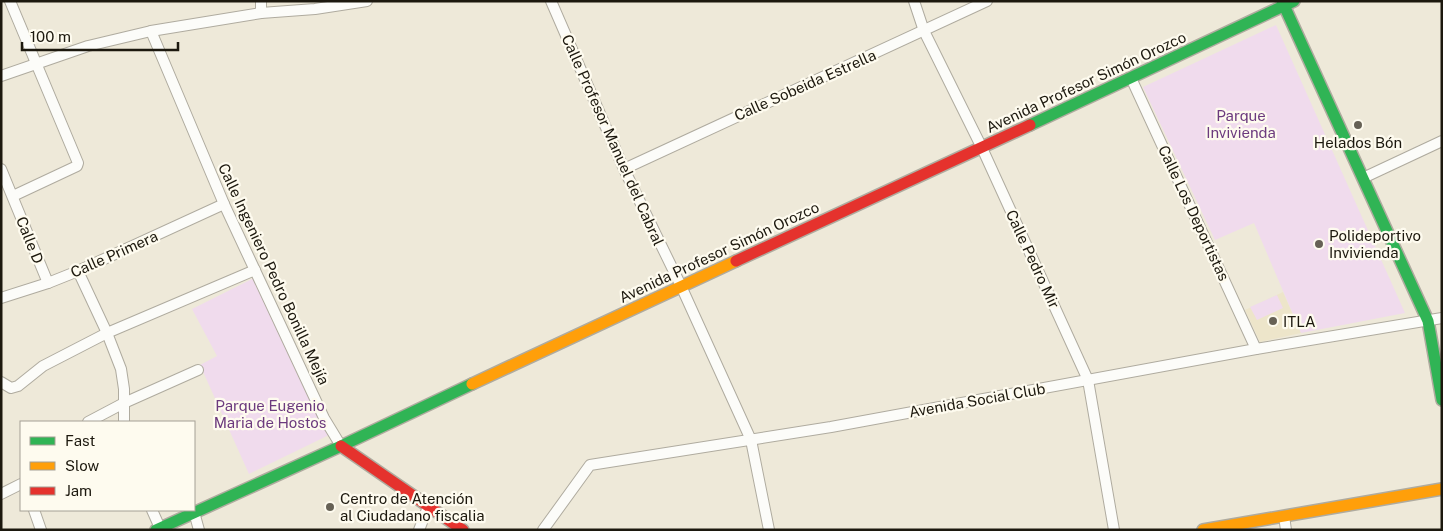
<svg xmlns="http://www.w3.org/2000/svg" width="1443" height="531" viewBox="0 0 1443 531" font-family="'Public Sans',sans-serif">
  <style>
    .built { fill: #ede5ca }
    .green { fill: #f0dbed }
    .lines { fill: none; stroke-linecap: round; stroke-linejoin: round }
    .street-casing { stroke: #afab9f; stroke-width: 12 }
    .fast-casing { stroke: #afab9f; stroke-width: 14 }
    .slow-casing { stroke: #afab9f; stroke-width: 14 }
    .jam-casing { stroke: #afab9f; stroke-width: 14 }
    .street { stroke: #fcfcf9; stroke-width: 10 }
    .fast { stroke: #30b455; stroke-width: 11 }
    .slow { stroke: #ff9f0a; stroke-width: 11 }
    .jam { stroke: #e5322d; stroke-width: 11 }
    .poi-dot { fill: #666155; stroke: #fefbef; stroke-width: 2 }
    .labels { text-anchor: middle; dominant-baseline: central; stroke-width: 4.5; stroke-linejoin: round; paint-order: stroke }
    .street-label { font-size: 15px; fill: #1c180e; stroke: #fefbef }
    .park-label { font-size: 15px; fill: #6c3a7e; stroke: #fefbef }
    .poi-label { font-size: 15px; fill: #1c180e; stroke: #fefbef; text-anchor: start }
  </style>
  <rect width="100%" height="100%" fill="#eee9d9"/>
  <path class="built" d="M1283,292L1301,333L1260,342L1245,310Z"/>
  <g class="green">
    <path d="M1276,25L1405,313L1301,333L1254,223L1215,240L1143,87Z"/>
    <path d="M256,277L329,435L249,474L200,365L217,356L192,309Z"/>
    <path d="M1277,295L1283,308L1257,320L1250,307Z"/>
  </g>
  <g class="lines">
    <defs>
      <g id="street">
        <path d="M10,1L78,163L77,166L13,196"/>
        <path d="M551,1L624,169L681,286L751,440L769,530"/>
        <path d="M914,1L924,31L982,148L1088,380L1114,530"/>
        <path d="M261,13V1"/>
        <path d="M151,31L224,204L324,418L341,446"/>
        <path d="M1,76L88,46L151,31L261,13L315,9L367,1"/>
        <path d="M1131,78L1256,349"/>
        <path d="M1,169L48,283"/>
        <path d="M624,169L987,1"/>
        <path d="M1363,178L1442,141"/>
        <path d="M78,271L107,333L121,369L124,389V422"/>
        <path d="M1,298L48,283L78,271L224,204"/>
        <path d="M1,382L11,388L18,386L43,366L107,333L255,270"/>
        <path d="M88,422L124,403L198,370"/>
        <path d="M1,494L21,484"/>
        <path d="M34,510L41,530"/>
        <path d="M152,510L160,528"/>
        <path d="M194,512L199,530"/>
        <path d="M1284,516L1286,530"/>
        <path d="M419,530L428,507"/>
        <path d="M543,530L590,465L831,427L1256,349L1442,318"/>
      </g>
      <g id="fast">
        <path d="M1282,1L1428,321L1442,400"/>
        <path d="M1030,125L1294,1"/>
        <path d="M156,530L341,446L472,384"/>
      </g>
      <g id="slow">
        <path d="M472,384L736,261"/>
        <path d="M1203,530L1442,489"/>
      </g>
      <g id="jam">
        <path d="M736,261L1030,125"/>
        <path d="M341,446L463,530"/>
      </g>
    </defs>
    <use href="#street" class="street-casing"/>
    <use href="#fast" class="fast-casing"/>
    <use href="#slow" class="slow-casing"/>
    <use href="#jam" class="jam-casing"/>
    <use href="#street" class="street"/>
    <use href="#fast" class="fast"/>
    <use href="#slow" class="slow"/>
    <use href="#jam" class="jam"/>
  </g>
  <g class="poi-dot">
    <circle cx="1358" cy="125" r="5"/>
    <circle cx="1319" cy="244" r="5"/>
    <circle cx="1273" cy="321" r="5"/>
    <circle cx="330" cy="507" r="5"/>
  </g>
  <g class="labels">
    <g class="street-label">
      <text transform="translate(1086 82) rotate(-25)">Avenida Profesor Simón Orozco</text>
      <text transform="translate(805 85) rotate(-24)">Calle Sobeida Estrella</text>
      <text transform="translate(613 140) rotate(66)">Calle Profesor Manuel del Cabral</text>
      <text transform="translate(1194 213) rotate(65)">Calle Los Deportistas</text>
      <text transform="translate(30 240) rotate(68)">Calle D</text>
      <text transform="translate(719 252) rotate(-25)">Avenida Profesor Simón Orozco</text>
      <text transform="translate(114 254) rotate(-24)">Calle Primera</text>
      <text transform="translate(1033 259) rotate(65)">Calle Pedro Mir</text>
      <text transform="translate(274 274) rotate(65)">Calle Ingeniero Pedro Bonilla Mejía</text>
      <text transform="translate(977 400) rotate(-10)">Avenida Social Club</text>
    </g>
    <g class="park-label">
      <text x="1241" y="115">Parque<tspan x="1241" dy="17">Invivienda</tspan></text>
      <text x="270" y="405">Parque Eugenio<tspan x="270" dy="17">Maria de Hostos</tspan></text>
    </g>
    <g class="poi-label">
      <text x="1358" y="142" text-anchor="middle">Helados Bón</text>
      <text x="1329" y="235">Polideportivo<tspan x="1329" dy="17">Invivienda</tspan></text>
      <text x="1283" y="321">ITLA</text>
      <text x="340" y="498">Centro de Atención<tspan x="340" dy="17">al Ciudadano fiscalia</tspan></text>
    </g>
  </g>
  <rect width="1443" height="531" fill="none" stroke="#1c180e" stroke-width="5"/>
  <rect x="20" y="421" width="175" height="90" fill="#fefbef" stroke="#a4a095"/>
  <rect x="30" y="437" width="25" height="8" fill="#30b455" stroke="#a4a095"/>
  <text x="65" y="446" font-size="15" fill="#1c180e">Fast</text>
  <rect x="30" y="462" width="25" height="8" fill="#ff9f0a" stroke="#a4a095"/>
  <text x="65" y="471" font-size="15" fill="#1c180e">Slow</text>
  <rect x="30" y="487" width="25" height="8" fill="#e5322d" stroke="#a4a095"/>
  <text x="65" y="496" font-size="15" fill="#1c180e">Jam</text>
  <path d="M22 42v8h156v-8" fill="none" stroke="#1c180e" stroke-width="2.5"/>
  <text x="30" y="42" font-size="15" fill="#1c180e" stroke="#fefbef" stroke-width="4" paint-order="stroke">100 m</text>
</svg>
